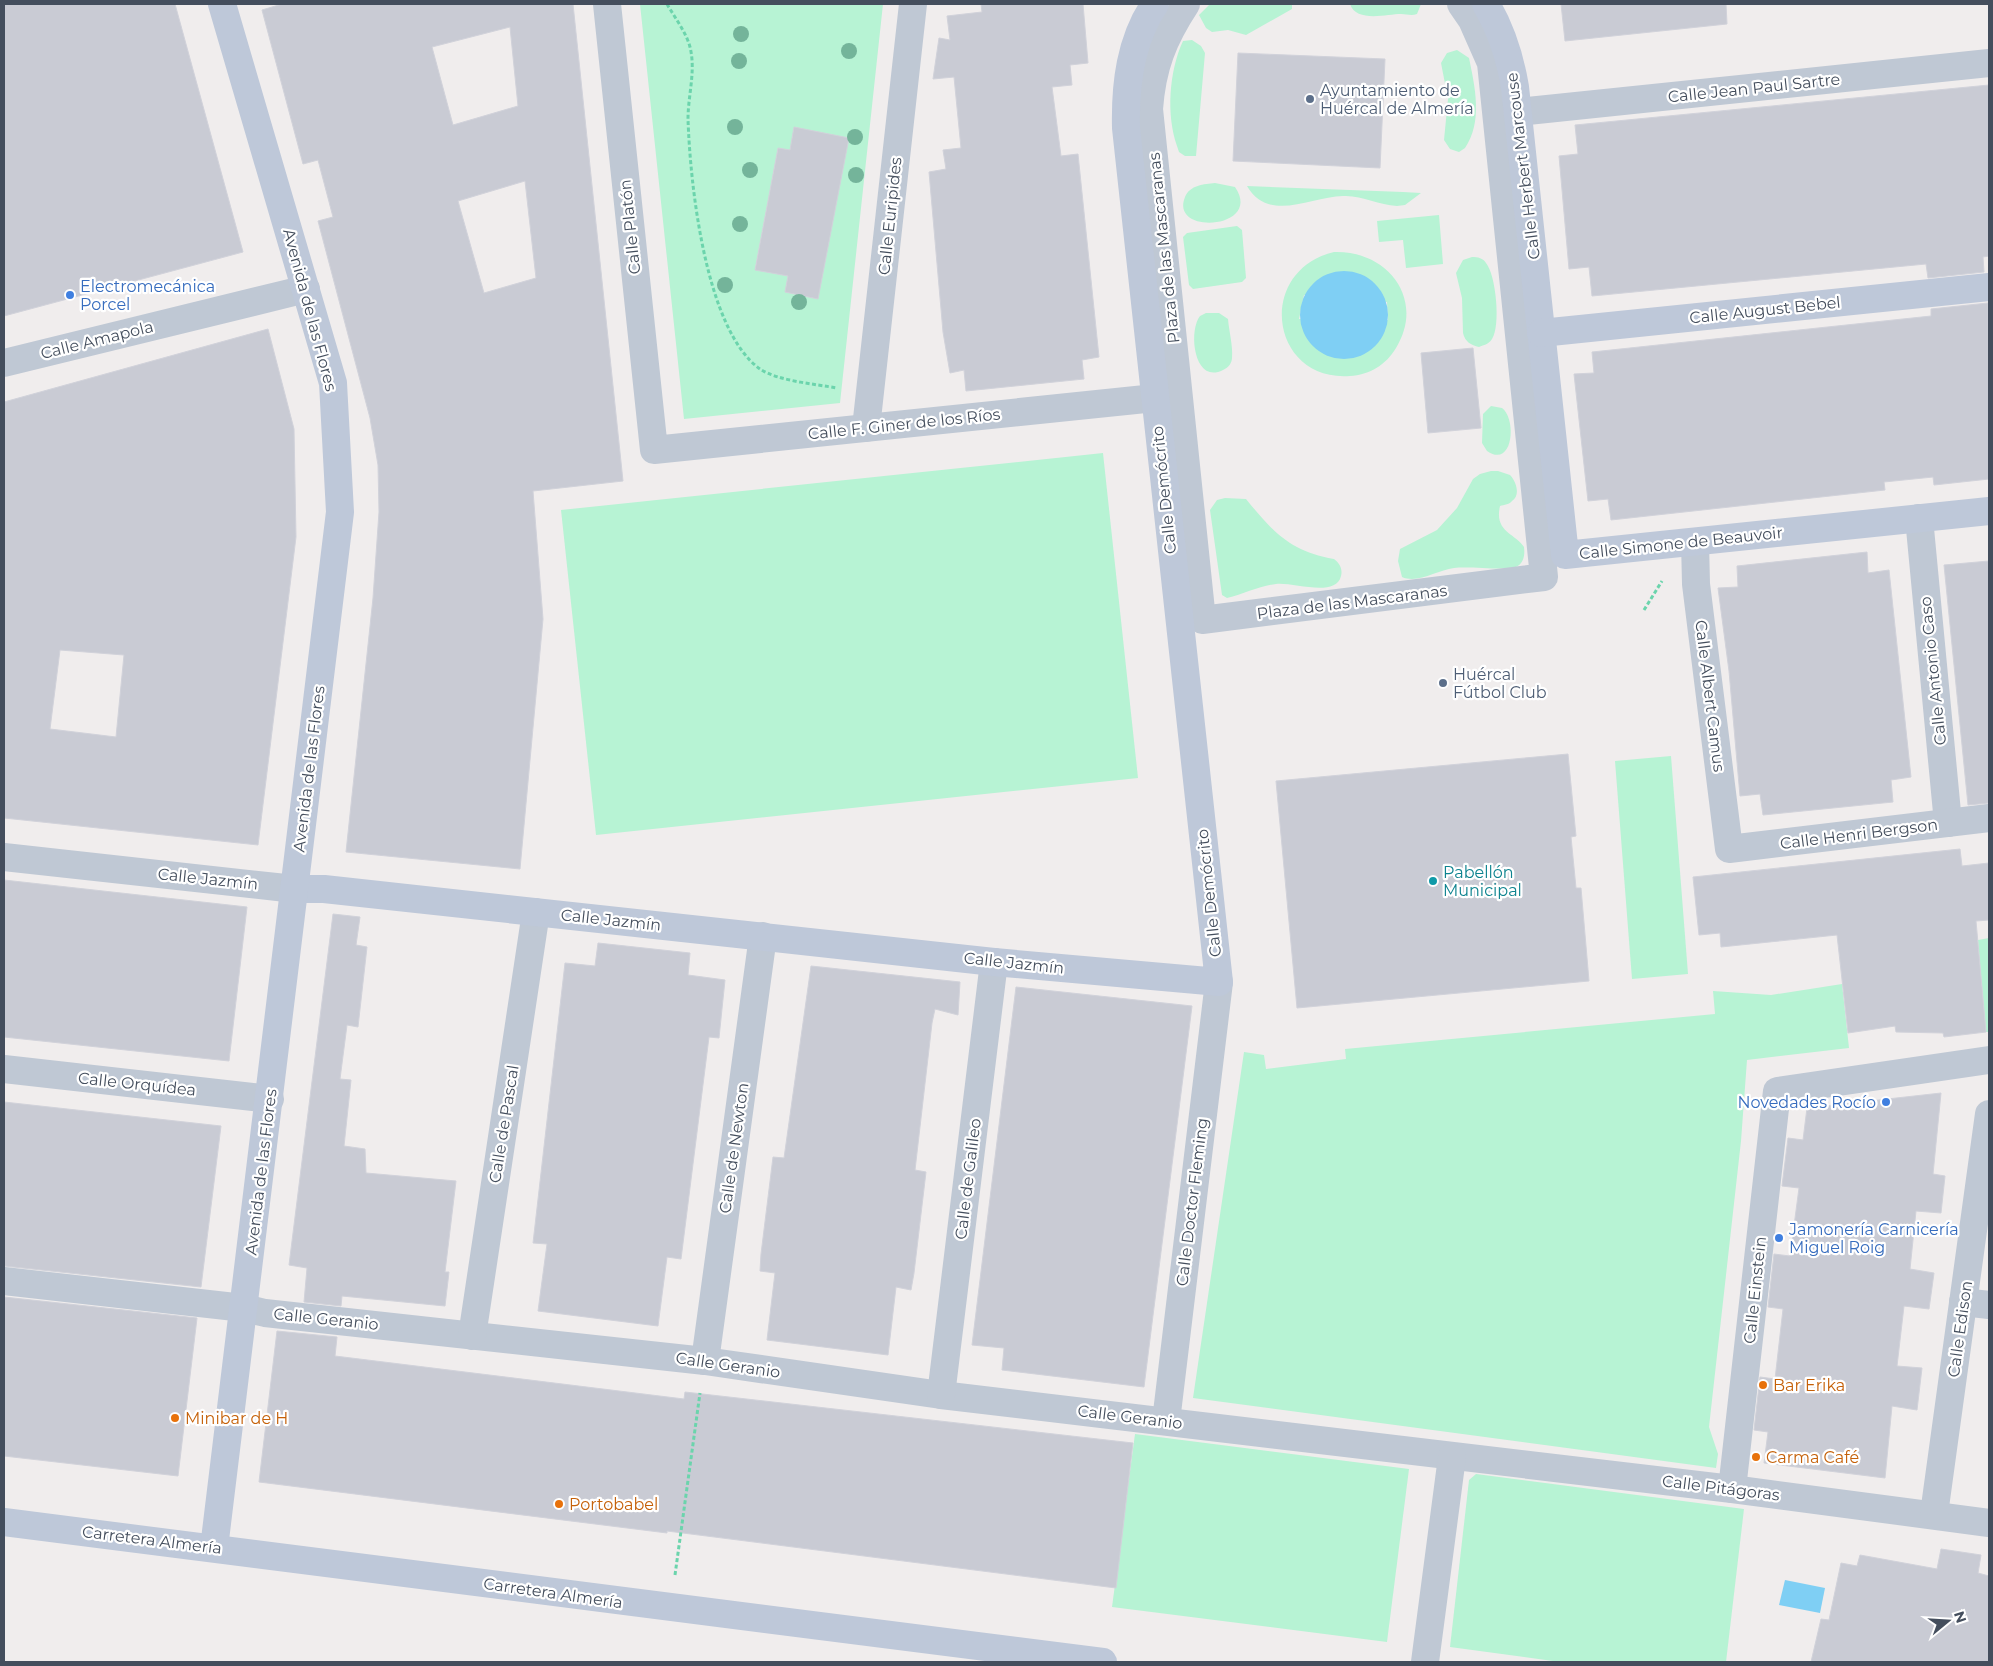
<svg xmlns="http://www.w3.org/2000/svg" width="1993" height="1666" viewBox="0 0 1993 1666" font-family="Montserrat,sans-serif">
  <style>
    .green { fill: #b7f3d4; fill-rule: evenodd }
    .water { fill: #7fcff4 }
    .building { fill: #c9cbd4; stroke: #d1d2da; fill-rule: evenodd }
    .lines { fill: none; stroke-linecap: round; stroke-linejoin: round }
    .path { stroke: #6bd4ac; stroke-width: 3; stroke-dasharray: 4 2.5; stroke-linecap: butt }
    .street { stroke: #bfc8d4; stroke-width: 28 }
    .secondary { stroke: #bec8d9; stroke-width: 28 }
    .tree { fill: #74b49a }
    .service-dot { fill: #5c6f8a; stroke: #fff; stroke-width: 2 }
    .shop-dot { fill: #3f7fe0; stroke: #fff; stroke-width: 2 }
    .culture-dot { fill: #0f9aa8; stroke: #fff; stroke-width: 2 }
    .food-dot { fill: #e8710a; stroke: #fff; stroke-width: 2 }
    .labels { text-anchor: middle; dominant-baseline: central; stroke-width: 4.5; stroke-linejoin: round; paint-order: stroke }
    .street-label { font-size: 16px; fill: #444e5d; stroke: #fff }
    .service-label { font-size: 16px; fill: #4e5e75; stroke: #fff; text-anchor: start }
    .shop-label { font-size: 16px; fill: #366cbe; stroke: #fff; text-anchor: start }
    .culture-label { font-size: 16px; fill: #0d838f; stroke: #fff; text-anchor: start }
    .food-label { font-size: 16px; fill: #c56008; stroke: #fff; text-anchor: start }
  </style>
  <rect width="100%" height="100%" fill="#f0eded"/>
  <g class="green">
    <path d="M640,4H883L840,403L684,419ZM794,128L818,299L785,292L788,276L755,269L778,148L790,150Z"/>
    <path d="M1210,4H1292V9L1246,35L1228,30L1212,32L1206,28L1199,15Z"/>
    <path d="M1350,4H1421L1417,14C1411,16 1407,14 1401,14C1387,14 1356,23 1350,4Z"/>
    <path d="M1192,40L1201,46L1205,53L1196,156H1185L1179,152L1177,146C1166,115 1169,71 1183,41Z"/>
    <path d="M1457,50L1469,58C1475,87 1483,122 1465,148L1459,152L1450,149L1444,140L1448,99L1441,63L1447,53Z"/>
    <path d="M1215,183L1235,187C1264,229 1169,236 1185,197C1190,185 1204,184 1215,183Z"/>
    <path d="M1247,186L1403,192L1421,193L1405,205L1397,206C1378,205 1362,195 1343,196C1311,197 1268,223 1247,186Z"/>
    <path d="M1439,215L1443,264L1406,268L1403,240L1379,242L1377,221Z"/>
    <path d="M1237,226L1242,230L1246,278L1242,282L1193,289L1189,285L1183,237L1187,233Z"/>
    <path d="M1334,252C1387,250 1426,299 1396,348C1386,365 1369,375 1350,376C1270,382 1255,271 1334,252ZM1304,295L1387,302L1388,320L1299,319Z"/>
    <path d="M1472,257C1478,257 1483,258 1486,263C1496,275 1501,326 1492,339C1489,344 1484,345 1479,347C1471,345 1465,342 1463,333L1462,298L1456,273L1463,260Z"/>
    <path d="M1206,313H1219L1228,319C1229,331 1233,346 1232,358C1232,363 1228,368 1223,370C1194,385 1188,331 1200,316Z"/>
    <path d="M1491,406L1502,408C1517,419 1513,469 1487,451L1482,443L1483,414Z"/>
    <path d="M1103,453L1138,778L596,835L561,510Z"/>
    <path d="M1491,471H1498L1510,475C1516,481 1521,495 1512,501C1510,504 1504,505 1500,506C1494,532 1515,533 1524,547C1525,555 1524,563 1516,567C1506,571 1470,566 1454,568C1437,570 1418,584 1402,577L1398,561L1400,549L1437,530L1457,508L1473,479L1480,474Z"/>
    <path d="M1225,498L1246,499C1273,532 1290,551 1334,559C1339,563 1343,568 1341,576C1336,598 1293,582 1276,584C1259,586 1244,594 1227,598L1222,595L1210,510L1217,500Z"/>
    <path d="M1671,756L1688,974L1632,979L1615,761Z"/>
    <path d="M1989,938V1032H1986L1978,940Z"/>
    <path d="M1842,984L1849,1048L1747,1060L1741,1141L1709,1427L1718,1454L1716,1468L1193,1398L1244,1052L1264,1055L1266,1069L1346,1059L1345,1049L1715,1014L1713,991L1771,995Z"/>
    <path d="M1135,1434L1409,1469L1387,1642L1112,1607Z"/>
    <path d="M1476,1474L1744,1509L1726,1662H1560L1450,1647L1469,1480Z"/>
  </g>
  <g class="water">
    <circle cx="1344" cy="315" r="44"/>
    <path d="M1785,1580L1825,1588L1820,1613L1779,1605Z"/>
  </g>
  <g class="building">
    <path d="M4,4H175L243,252L4,316Z"/>
    <path d="M282,4H573L623,481L533,491L543,619L520,869L346,852L373,598L379,512L378,465L370,418L318,221L333,217L318,160L303,164L262,10ZM510,27L518,106L453,125L432,47ZM525,181L536,278L484,293L458,201Z"/>
    <path d="M981,4H1083L1088,63L1070,65L1072,85L1052,87L1061,156L1078,154L1099,357L1082,360L1084,379L966,391L964,370L950,373L943,332L929,172L946,169L943,150L961,148L954,77L933,79L939,38L950,40L947,16L982,12Z"/>
    <path d="M1561,4H1726L1727,24L1565,41Z"/>
    <path d="M1238,53L1385,59L1380,168L1233,161Z"/>
    <path d="M1989,85V256L1983,257L1984,272L1928,278L1926,264L1592,296L1589,267L1569,269L1559,156L1578,154L1575,125Z"/>
    <path d="M794,127L849,138L818,299L785,292L788,276L755,270L778,148L790,150Z"/>
    <path d="M1988,303L1989,479L1934,485L1933,477L1884,482L1885,490L1611,520L1608,499L1588,501L1574,374L1594,373L1592,352L1931,316V309Z"/>
    <path d="M268,329L294,429L296,537L258,845L4,818V402ZM60,650L124,655L116,737L50,729Z"/>
    <path d="M1473,348L1481,428L1428,433L1421,353Z"/>
    <path d="M1867,552L1868,573L1889,570L1911,777L1891,780L1893,802L1763,815L1760,794L1740,796L1729,671L1718,588L1738,587L1737,566Z"/>
    <path d="M1989,561V803L1968,805L1944,565Z"/>
    <path d="M1568,754L1576,836L1571,837L1576,888H1581L1589,981L1297,1008L1276,781Z"/>
    <path d="M1960,849L1962,866L1989,863V920L1976,921L1986,1032L1944,1037L1943,1033L1896,1032L1895,1026L1848,1033L1837,935L1721,947L1720,933L1699,935L1693,877Z"/>
    <path d="M4,880L247,907L229,1061L4,1037Z"/>
    <path d="M333,914L360,917L356,945L367,947L358,1027L347,1025L340,1079L351,1080L344,1146L365,1149L366,1173L456,1181L445,1272H449L445,1306L342,1296L341,1306L304,1302L307,1268L289,1265Z"/>
    <path d="M598,943L690,953L688,975L725,980L719,1038L709,1037L681,1259L667,1257L658,1326L538,1311L547,1244L533,1243L565,963L595,966Z"/>
    <path d="M811,966L960,982L958,1015L935,1009L932,1023L915,1170L926,1172L914,1273L911,1290L896,1287L888,1355L767,1340L775,1273L760,1271L761,1254L773,1157L784,1158Z"/>
    <path d="M1016,987L1192,1006L1144,1387L1002,1370L1004,1348L972,1345Z"/>
    <path d="M1941,1093L1933,1174L1945,1176L1941,1213L1916,1211L1910,1269L1934,1273L1929,1309L1904,1306L1897,1366L1922,1368L1917,1410L1892,1406L1885,1478L1764,1463L1768,1432L1754,1430L1760,1377L1775,1379L1783,1309L1768,1307L1774,1254L1790,1256L1799,1188L1782,1186L1788,1138L1803,1140L1807,1108Z"/>
    <path d="M4,1102L221,1126L201,1287L4,1266Z"/>
    <path d="M4,1297L197,1318L178,1476L4,1456Z"/>
    <path d="M277,1331L337,1337L335,1356L684,1399L685,1392L1133,1443L1116,1588L667,1531V1533L259,1482Z"/>
    <path d="M1941,1549L1981,1555L1978,1573L1989,1576V1662H1811L1821,1619L1829,1620L1841,1563L1857,1566L1860,1555L1937,1569Z"/>
  </g>
  <g class="lines">
    <g class="path">
      <path d="M667,4C675,18 686,32 690,47C696,71 688,95 688,119C690,182 705,330 760,369C778,381 815,384 837,388"/>
      <path d="M1644,610L1662,581"/>
      <path d="M675,1575L700,1393"/>
    </g>
    <g class="street">
      <path d="M607,4L654,450L1155,398"/>
      <path d="M1186,4C1163,39 1152,67 1149,109L1202,620L1544,577L1491,63L1472,20L1461,4"/>
      <path d="M1518,112L1989,63"/>
      <path d="M4,363L306,289"/>
      <path d="M866,428L913,4"/>
      <path d="M1919,518L1948,823"/>
      <path d="M1695,542L1696,584L1729,849L1989,818"/>
      <path d="M4,857L295,889"/>
      <path d="M4,1069L270,1099"/>
      <path d="M4,1281L244,1308L265,1313L705,1361L941,1395L1732,1489L1989,1523"/>
      <path d="M1963,1302L1989,1305"/>
      <path d="M472,1336L536,912"/>
      <path d="M705,1361L763,936"/>
      <path d="M941,1395L994,962"/>
      <path d="M1166,1421L1219,982"/>
      <path d="M1732,1489L1777,1091L1989,1060"/>
      <path d="M1934,1514L1989,1114"/>
      <path d="M1425,1662L1452,1457"/>
    </g>
    <g class="secondary">
      <path d="M1486,4C1502,31 1510,57 1515,87L1565,555L1989,511"/>
      <path d="M1541,333L1989,287"/>
      <path d="M295,889H324L994,962L1219,982L1126,128C1125,85 1130,40 1155,4"/>
      <path d="M4,1522L1103,1662"/>
      <path d="M214,1548L340,512L333,383L222,4"/>
    </g>
  </g>
  <g class="tree">
    <circle cx="741" cy="34" r="8"/>
    <circle cx="849" cy="51" r="8"/>
    <circle cx="739" cy="61" r="8"/>
    <circle cx="735" cy="127" r="8"/>
    <circle cx="855" cy="137" r="8"/>
    <circle cx="750" cy="170" r="8"/>
    <circle cx="856" cy="175" r="8"/>
    <circle cx="740" cy="224" r="8"/>
    <circle cx="725" cy="285" r="8"/>
    <circle cx="799" cy="302" r="8"/>
  </g>
  <g class="service-dot">
    <circle cx="1310" cy="99" r="5"/>
    <circle cx="1443" cy="683" r="5"/>
  </g>
  <g class="shop-dot">
    <circle cx="70" cy="295" r="5"/>
    <circle cx="1886" cy="1102" r="5"/>
    <circle cx="1779" cy="1238" r="5"/>
  </g>
  <circle class="culture-dot" cx="1433" cy="881" r="5"/>
  <g class="food-dot">
    <circle cx="1763" cy="1385" r="5"/>
    <circle cx="175" cy="1418" r="5"/>
    <circle cx="1756" cy="1457" r="5"/>
    <circle cx="559" cy="1504" r="5"/>
  </g>
  <g class="labels">
    <g class="street-label">
      <text transform="translate(1754 88) rotate(-6)">Calle Jean Paul Sartre</text>
      <text transform="translate(1523 166) rotate(-97)">Calle Herbert Marcouse</text>
      <text transform="translate(890 216) rotate(-84)">Calle Euripides</text>
      <text transform="translate(630 227) rotate(-96)">Calle Platón</text>
      <text transform="translate(1164 248) rotate(-96)">Plaza de las Mascaranas</text>
      <text transform="translate(310 310) rotate(75)">Avenida de las Flores</text>
      <text transform="translate(1765 310) rotate(-6)">Calle August Bebel</text>
      <text transform="translate(97 340) rotate(-14)">Calle Amapola</text>
      <text transform="translate(904 424) rotate(-6)">Calle F. Giner de los Ríos</text>
      <text transform="translate(1164 490) rotate(-96)">Calle Demócrito</text>
      <text transform="translate(1681 543) rotate(-6)">Calle Simone de Beauvoir</text>
      <text transform="translate(1352 602) rotate(-7)">Plaza de las Mascaranas</text>
      <text transform="translate(1933 671) rotate(-96)">Calle Antonio Caso</text>
      <text transform="translate(1710 696) rotate(83)">Calle Albert Camus</text>
      <text transform="translate(309 769) rotate(-83)">Avenida de las Flores</text>
      <text transform="translate(1859 834) rotate(-7)">Calle Henri Bergson</text>
      <text transform="translate(208 879) rotate(6)">Calle Jazmín</text>
      <text transform="translate(1209 893) rotate(-96)">Calle Demócrito</text>
      <text transform="translate(611 920) rotate(6)">Calle Jazmín</text>
      <text transform="translate(1014 963) rotate(6)">Calle Jazmín</text>
      <text transform="translate(137 1084) rotate(6)">Calle Orquídea</text>
      <text transform="translate(504 1124) rotate(-81)">Calle de Pascal</text>
      <text transform="translate(734 1148) rotate(-82)">Calle de Newton</text>
      <text transform="translate(261 1172) rotate(-83)">Avenida de las Flores</text>
      <text transform="translate(968 1179) rotate(-83)">Calle de Galileo</text>
      <text transform="translate(1192 1202) rotate(-83)">Calle Doctor Fleming</text>
      <text transform="translate(1755 1290) rotate(-84)">Calle Einstein</text>
      <text transform="translate(326 1319) rotate(6)">Calle Geranio</text>
      <text transform="translate(1960 1329) rotate(-82)">Calle Edison</text>
      <text transform="translate(728 1365) rotate(8)">Calle Geranio</text>
      <text transform="translate(1130 1417) rotate(7)">Calle Geranio</text>
      <text transform="translate(1721 1488) rotate(7)">Calle Pitágoras</text>
      <text transform="translate(152 1540) rotate(7)">Carretera Almería</text>
      <text transform="translate(553 1593) rotate(8)">Carretera Almería</text>
    </g>
    <g class="service-label">
      <text x="1320" y="90">Ayuntamiento de<tspan x="1320" dy="18">Huércal de Almería</tspan></text>
      <text x="1453" y="674">Huércal<tspan x="1453" dy="18">Fútbol Club</tspan></text>
    </g>
    <g class="shop-label">
      <text x="80" y="286">Electromecánica<tspan x="80" dy="18">Porcel</tspan></text>
      <text x="1876" y="1102" text-anchor="end">Novedades Rocío</text>
      <text x="1789" y="1229">Jamonería Carnicería<tspan x="1789" dy="18">Miguel Roig</tspan></text>
    </g>
    <g class="culture-label">
      <text x="1443" y="872">Pabellón<tspan x="1443" dy="18">Municipal</tspan></text>
    </g>
    <g class="food-label">
      <text x="1773" y="1385">Bar Erika</text>
      <text x="185" y="1418">Minibar de H</text>
      <text x="1766" y="1457">Carma Café</text>
      <text x="569" y="1504">Portobabel</text>
    </g>
  </g>
  <rect width="1993" height="1666" fill="none" stroke="#444e5d" stroke-width="10"/>
  <g transform="translate(1948 1621) rotate(72)" stroke="#ffffff" stroke-width="4" paint-order="stroke">
  <path d="M0-4L9 19L0 12L-9 19Z" fill="#444e5d"/>
  <text y="-8" font-size="14" font-weight="bold" text-anchor="middle" fill="#444e5d">N</text>
  </g>
</svg>
